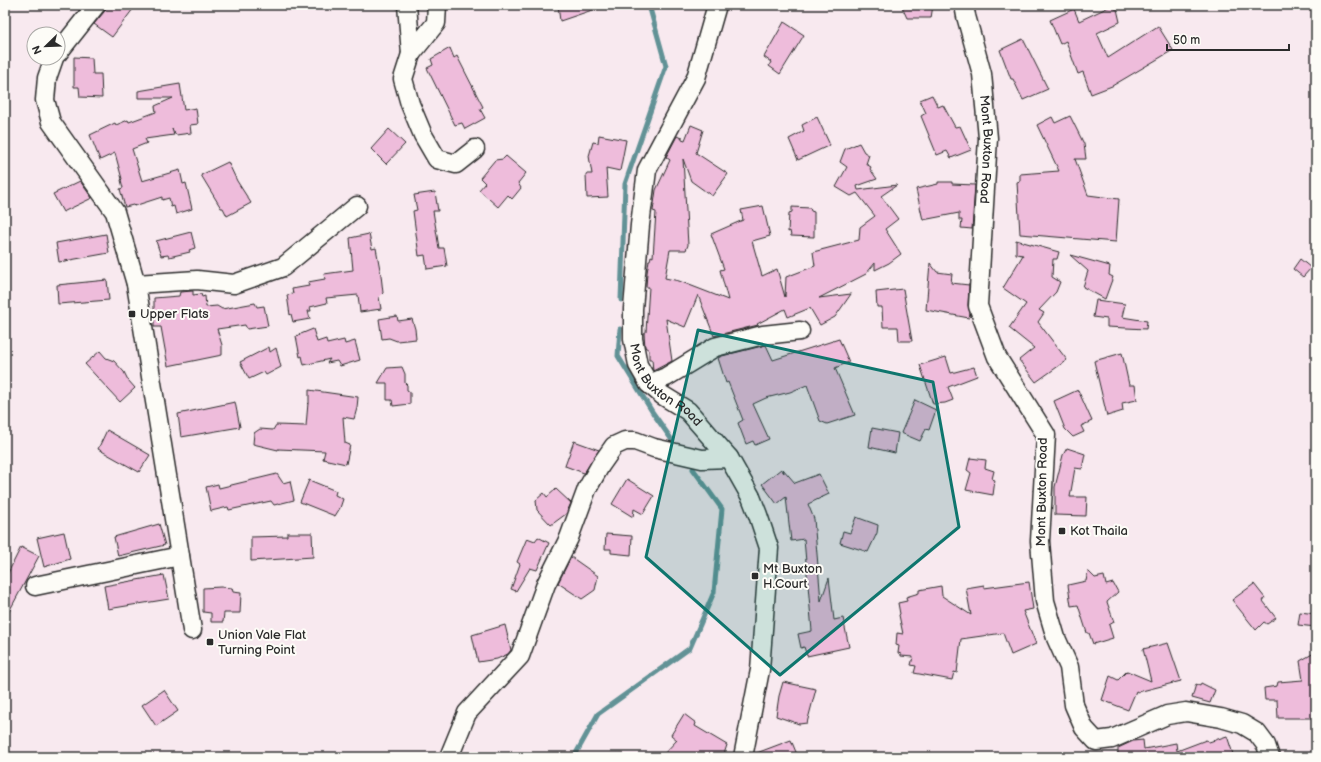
<svg xmlns="http://www.w3.org/2000/svg" width="1321" height="762" viewBox="0 0 1321 762" font-family="'Balsamiq Sans',sans-serif">
  <style>
    .lines { fill: none; stroke-linecap: round; stroke-linejoin: round }
    .stream { stroke: #629296; stroke-width: 5 }
    .building { fill: #eebcdb; stroke: #2b2b2b }
    .minor-casing { stroke: #2b2b2b; stroke-width: 21 }
    .minor { stroke: #fdfcf7; stroke-width: 18 }
    .marked { fill: #0f766e; fill-opacity: 0.2; stroke: #0f766e; stroke-width: 3; stroke-linejoin: round }
    .poi-dot { fill: #2b2b2b; stroke: #fdfcf7; stroke-width: 1.5 }
    .labels { text-anchor: middle; dominant-baseline: central; stroke-width: 4; stroke-linejoin: round; paint-order: stroke }
    .street-label { font-size: 13px; fill: #2b2b2b; stroke: #fdfcf7 }
    .poi-label { font-size: 13px; fill: #2b2b2b; stroke: #fdfcf7; text-anchor: start }
  </style>
  <rect width="100%" height="100%" fill="#f8e9ef"/>
  <filter id="ink" filterUnits="userSpaceOnUse"><feTurbulence type="fractalNoise" baseFrequency=".025" numOctaves="2"/><feDisplacementMap in="SourceGraphic" scale="8" xChannelSelector="R" yChannelSelector="G"/><feConvolveMatrix kernelMatrix="1 2 1 2 8 2 1 2 1" color-interpolation-filters="sRGB"/></filter>
  <g filter="url(#ink)">
    <g class="lines">
      <g class="stream">
        <path d="M621,300L625,184L666,66L649,5"/>
        <path d="M620,329L618,356L653,413L672,440"/>
        <path d="M574,757L598,714L690,648L714,592L722,509L693,469"/>
      </g>
    </g>
    <g class="building">
      <path d="M108,5H136L112,37L94,24L104,12Z"/>
      <path d="M558,5H600L601,7L560,21Z"/>
      <path d="M901,5H933L931,18H907Z"/>
      <path d="M1113,5L1115,9H1117L1120,22L1097,33L1108,58L1158,26L1173,50L1112,86L1091,94L1083,72L1078,74L1066,41L1060,44L1050,20L1074,9L1079,21Z"/>
      <path d="M784,22L804,35L780,74L769,66L771,62L764,57Z"/>
      <path d="M1023,39L1048,89L1023,100L1013,79H1011L1000,50Z"/>
      <path d="M450,48L454,58L457,56L483,107L480,109L485,118L465,129L462,123L455,125L427,68L433,65L431,59Z"/>
      <path d="M74,57L92,58L93,74H101L102,98L80,97L79,87H74Z"/>
      <path d="M180,84L184,110L196,108L198,124L190,125L191,133L176,135L172,129L174,135L145,139L147,143L132,149L142,181L180,170L183,184L186,183L192,209L176,214L174,206L171,207L169,198L162,200V197L134,206L133,205L125,207L120,189L123,188L121,180L122,179L115,153L100,160L90,135L115,123L116,125L128,120L129,122L156,112L155,106L173,98H138V91Z"/>
      <path d="M932,95L938,107L943,105L955,127L960,126L971,150L951,158L947,151L937,155L921,116L926,113L920,100Z"/>
      <path d="M1070,116L1084,144L1086,159H1075L1088,195L1119,199L1116,242L1020,234L1017,182L1020,181V174L1059,171L1037,125L1052,117L1055,123Z"/>
      <path d="M817,117L830,145L798,160L789,139L804,131L802,125Z"/>
      <path d="M691,125L703,130L696,153L728,174L712,196L691,181L683,159L688,245L686,250H670L665,278L679,281L728,300L720,270L724,269L711,234L743,220L741,210L763,206L770,236L752,241L762,276L777,269L785,297L786,277L815,266L813,252L859,240L860,227L875,216L857,193L851,196L836,187L847,167L840,162L845,149L859,143L864,152L869,155L866,164L871,167L870,169L877,179L857,186L858,190L897,185L881,196L898,219L885,229L901,254L889,263L875,270V263L866,274L819,298L851,294L835,317L820,325L810,308L788,317L785,309L757,324L758,325L714,336L698,295L685,327L666,319L672,361L653,371L652,359H649V350L645,347L644,333L646,332L649,287H646L647,273L649,260H650L651,256L653,257L656,212L653,211L656,190L670,160L666,157L677,136L681,138L682,136V139L685,140Z"/>
      <path d="M389,129L405,144L386,164L371,149Z"/>
      <path d="M599,135L626,140L620,171L606,168L608,197L587,198L586,174H592L589,156L593,142L598,143Z"/>
      <path d="M506,156L526,173L518,183L521,188L512,199L508,195L498,207L479,190L485,183L480,178L495,160L503,159Z"/>
      <path d="M228,162L237,181L251,203L227,216L223,208H221L201,175Z"/>
      <path d="M80,181L92,198L63,212L53,194Z"/>
      <path d="M938,182H952V184L975,185L972,229L961,228L962,220H959V213L923,220L916,189L938,184Z"/>
      <path d="M435,192L438,211H433L439,248H444L447,266L427,269L425,255L419,256L413,211L417,210L414,195Z"/>
      <path d="M792,207L810,208L811,211L814,212V237L791,236L790,231L788,232L789,213L792,212Z"/>
      <path d="M191,232L195,248L189,250L190,252L169,257L168,255L161,256L156,241Z"/>
      <path d="M106,234L109,253L59,262L56,243Z"/>
      <path d="M369,234L372,249L376,248L381,275L383,293L379,297L381,309L360,312L358,295L326,298L327,303L310,307L311,311H308L310,319L293,322L291,314L290,315L287,295L293,294L292,289L309,286L308,282L325,279L324,274L353,270L350,238Z"/>
      <path d="M1016,240L1059,252L1057,259H1053L1052,277L1060,282L1056,292L1039,310L1044,313L1038,322L1067,360L1036,382L1019,360L1034,348L1009,328L1026,304L1003,288L1023,255L1016,254Z"/>
      <path d="M1070,255L1110,266L1109,275L1113,277L1105,299L1083,287L1088,271Z"/>
      <path d="M1300,259L1311,268L1303,277L1293,269Z"/>
      <path d="M930,263L937,272L952,274L951,283L969,285L968,305L970,313L969,318L926,310Z"/>
      <path d="M107,280L109,300L58,304L57,285Z"/>
      <path d="M903,289L905,301L912,341H899L898,327H883L882,307H877L876,292Z"/>
      <path d="M193,291V295L201,294L202,297L205,296L206,307L217,306L222,309L255,303L257,307L264,306L268,326L247,329L245,325L217,329L222,345V355L168,366L161,327H154V298L179,296L180,292Z"/>
      <path d="M1096,300L1125,304L1122,317L1147,321L1146,329L1107,327V319L1093,317Z"/>
      <path d="M397,316L398,321L412,319L415,329L416,339L397,341L389,338L382,339L379,319Z"/>
      <path d="M313,329L317,342L326,339L327,344L344,340L345,344L355,341L360,360L340,366L337,361L327,363L330,359L304,365L302,356L300,357L296,336Z"/>
      <path d="M839,339L849,362L835,368L855,415L827,424L820,421L807,385L790,392L766,398L753,404L769,439L755,445L753,441L746,444L738,423L743,420L728,382L726,383L718,358L722,356L766,345L773,360Z"/>
      <path d="M269,347L270,352L276,348L281,367L266,375L264,372L249,379L240,362Z"/>
      <path d="M100,351L106,358L114,361L124,372L128,380L135,388L120,402L85,364Z"/>
      <path d="M1122,353L1129,385H1135L1137,400L1122,403L1123,411L1107,416L1094,361Z"/>
      <path d="M946,357L951,373L974,367L977,376L948,387L953,400L945,403L933,404L920,365Z"/>
      <path d="M402,367L405,374V383L407,385V390L410,392V404L393,406L392,400H387V383H378L387,368Z"/>
      <path d="M309,390L358,397L357,408L354,419L343,417L345,443L350,445L346,464L323,459L325,451L278,449V450L253,444L254,433L260,429L273,430L276,425L306,426L308,403L309,404Z"/>
      <path d="M1078,390L1092,421L1081,426L1084,432L1073,437L1065,429L1054,401Z"/>
      <path d="M915,400L936,410L929,430L926,429L920,441L901,433Z"/>
      <path d="M235,402L240,427L181,437L178,414Z"/>
      <path d="M872,428L898,433L895,453L869,447Z"/>
      <path d="M107,430L150,455L139,472L98,449Z"/>
      <path d="M574,441L599,450L584,473L565,466Z"/>
      <path d="M1067,448L1085,454L1082,469L1075,468L1070,497H1087L1086,516L1055,515V487L1063,455Z"/>
      <path d="M970,458L986,460L985,468L994,471L992,479L995,480L993,495L966,490L971,473L967,470Z"/>
      <path d="M781,469L784,473L783,469L795,483L819,474L829,494L808,504L814,519L821,601L829,578L834,620L843,618L849,647L807,656L804,647L801,648L798,634L812,631L804,539L791,541L786,497L777,504L762,484Z"/>
      <path d="M277,474L283,483L290,481L294,500L274,505L271,501L229,510L228,507L211,511L206,487L218,484L219,488Z"/>
      <path d="M627,479L654,496L643,514L634,509L633,517L612,504Z"/>
      <path d="M309,480L336,491L335,495L343,499L340,508L335,516L300,502Z"/>
      <path d="M556,489L571,503L566,514L551,525L537,510L536,500L544,493L547,497Z"/>
      <path d="M856,517L878,525L877,533L868,552L840,543L843,531L850,533Z"/>
      <path d="M159,524L165,545L118,556L114,537Z"/>
      <path d="M64,532L70,559L44,567L37,538Z"/>
      <path d="M287,533H312L313,557L251,561V537L287,536Z"/>
      <path d="M606,534L632,536L631,555L611,553V549H605Z"/>
      <path d="M538,537L549,543L537,570L530,568L516,591L511,589L520,564L517,562L527,538L535,541Z"/>
      <path d="M21,547L39,556L5,619V579Z"/>
      <path d="M571,557L598,576L595,590L582,599L558,583Z"/>
      <path d="M1088,571L1095,578L1104,576L1106,585L1113,583L1118,592L1107,602L1114,622L1109,625L1113,638L1093,644L1089,633H1087L1078,605L1071,606L1068,585L1086,581Z"/>
      <path d="M164,575L169,599L108,609L104,586Z"/>
      <path d="M1029,582L1033,609L1023,611L1036,644L1011,655L1003,633L961,639L957,673L954,672L952,680L914,673L916,666L911,665L913,657L901,656V654L898,653L899,646L896,645L897,633L903,634L899,615L900,614L898,603L907,601L906,597L919,593V590L941,586L942,596L971,615L966,588L984,585V588Z"/>
      <path d="M1254,584L1265,598L1263,601L1276,618L1267,624L1264,622L1256,630L1232,600Z"/>
      <path d="M221,587L232,588L233,592L241,593L240,613H224L223,622H211V613L203,612V588Z"/>
      <path d="M1300,612L1316,614V627L1298,625Z"/>
      <path d="M505,625L511,650L508,654L497,659L478,662L472,635Z"/>
      <path d="M1168,643L1181,681L1138,692L1136,691L1128,710L1102,700L1110,676L1118,680L1127,671L1151,681L1143,649Z"/>
      <path d="M1316,652V718H1278L1277,700H1265L1264,688L1277,686L1278,682L1303,680L1300,661Z"/>
      <path d="M783,682L816,689L807,723L799,724L776,716L779,696Z"/>
      <path d="M1201,683L1215,690L1210,703L1192,698L1196,684L1200,686Z"/>
      <path d="M164,690L178,711L156,726L142,705Z"/>
      <path d="M684,714L696,723L695,726L727,745L723,757H661L677,740L671,735Z"/>
      <path d="M1227,736L1234,757H1118V748L1133,741L1143,740L1144,749L1176,743L1177,751L1206,740L1209,742Z"/>
      <path d="M791,740L798,757H754V754Z"/>
    </g>
    <g class="lines">
      <defs>
        <g id="minor">
          <path d="M407,5L411,54L436,23L437,5"/>
          <path id="s1" d="M717,5L696,78L647,170L640,225L633,309V339L638,365L649,384L662,395L688,411L729,458L751,497L758,515L769,548L760,670L743,757"/>
          <path id="s2" d="M964,5L966,16L982,74L988,138L978,306L997,357L1046,435L1040,541L1045,601L1056,638L1069,667L1074,705L1084,728L1096,741L1112,739L1167,715L1186,712L1221,718L1242,724L1257,733L1266,745L1270,757"/>
          <path d="M58,53L96,5"/>
          <path d="M411,54L403,79L410,104L423,135L437,159L456,164L475,149"/>
          <path d="M54,58L47,78L45,100L51,122L115,212L136,284L192,630"/>
          <path d="M136,284L197,280L234,284L283,267L357,206"/>
          <path d="M649,384L666,377L715,347L763,335L800,331"/>
          <path d="M35,586L180,556"/>
          <path d="M449,757L467,713L520,656L546,584L569,538L587,489L600,466L614,446L625,441H635L654,448L702,459L729,458"/>
        </g>
      </defs>
      <use href="#minor" class="minor-casing"/>
      <use href="#minor" class="minor"/>
    </g>
  </g>
  <path class="marked" d="M698,330L933,382L959,527L780,675L646,557Z"/>
  <g class="poi-dot">
    <rect x="128" y="310" width="8" height="8" rx="2"/>
    <rect x="1058" y="527" width="8" height="8" rx="2"/>
    <rect x="751" y="572" width="8" height="8" rx="2"/>
    <rect x="206" y="638" width="8" height="8" rx="2"/>
  </g>
  <g class="labels">
    <g class="street-label">
      <text stroke="none"><textPath href="#s2" startOffset="147">Mont Buxton Road</textPath></text>
      <text stroke="none"><textPath href="#s1" startOffset="409">Mont Buxton Road</textPath></text>
      <text transform="translate(1042 492) rotate(-89)">Mont Buxton Road</text>
    </g>
    <g class="poi-label">
      <text x="140" y="314">Upper Flats</text>
      <text x="1070" y="531">Kot Thaila</text>
      <text x="763" y="569">Mt Buxton<tspan x="763" dy="15">H.Court</tspan></text>
      <text x="218" y="635">Union Vale Flat<tspan x="218" dy="15">Turning Point</tspan></text>
    </g>
  </g>
  <rect width="1321" height="762" fill="none" stroke="#fdfcf7" stroke-width="20"/>
  <rect x="10" y="10" width="1301" height="742" fill="none" stroke="#2b2b2b" stroke-width="1.5" filter="url(#ink)"/>
  <g transform="translate(46 46) rotate(247)"><circle r="19" fill="#fdfcf7" stroke="#a9a8a5"/>
  <path d="M0-3L7 15L0 10L-7 15Z" fill="#2b2b2b"/>
  <text y="-6" font-size="11" font-weight="bold" text-anchor="middle" fill="#2b2b2b">N</text>
  </g>
  <path d="M1167 44v6h122v-6" fill="none" stroke="#2b2b2b" stroke-width="2"/>
  <text x="1173" y="44" font-size="12" fill="#2b2b2b" stroke="#fdfcf7" stroke-width="3" paint-order="stroke">50 m</text>
</svg>
